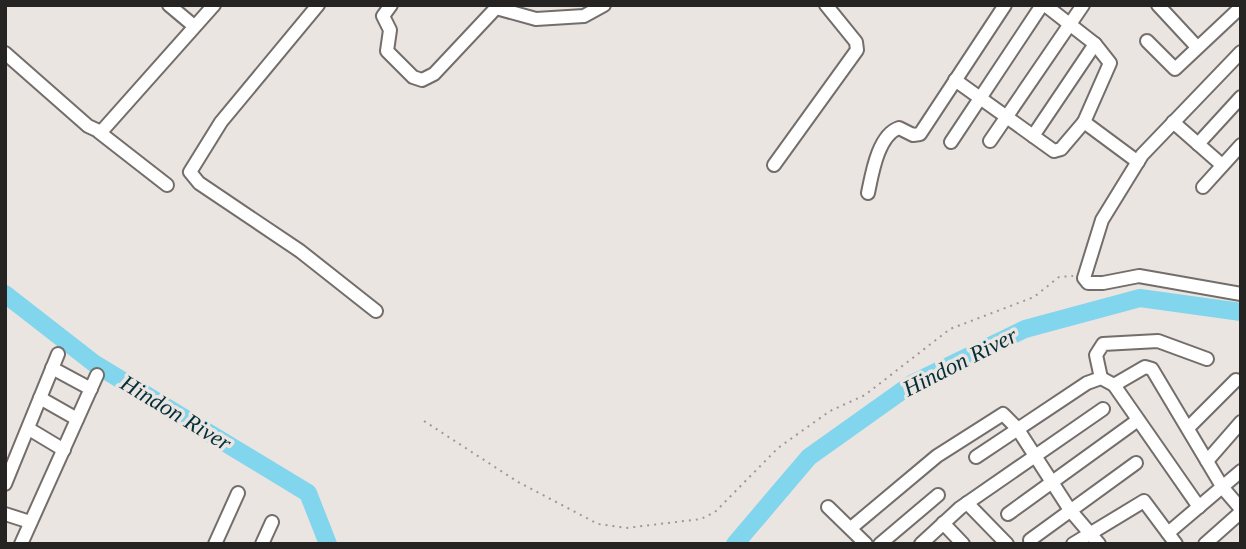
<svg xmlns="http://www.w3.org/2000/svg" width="1246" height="549" viewBox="0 0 1246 549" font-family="Georgia,serif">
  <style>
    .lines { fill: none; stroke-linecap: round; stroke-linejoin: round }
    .river { stroke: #81d5ed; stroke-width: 18 }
    .minor-casing { stroke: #736e6b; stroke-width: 16 }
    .path { stroke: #9d9896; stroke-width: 2; stroke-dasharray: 2 5; stroke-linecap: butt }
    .minor { stroke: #fff; stroke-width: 12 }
    .labels { text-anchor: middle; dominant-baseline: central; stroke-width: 7; stroke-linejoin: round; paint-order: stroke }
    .water-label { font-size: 23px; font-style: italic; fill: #042f39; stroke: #ebe5e1 }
  </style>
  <rect width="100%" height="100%" fill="#ebe5e1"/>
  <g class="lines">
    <g class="river">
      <path d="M5,294L95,364L308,493L328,544"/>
      <path d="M735,544L809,457L913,383L1025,329L1140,298L1241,312"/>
    </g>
    <defs>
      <g id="minor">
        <path d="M169,5L194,26"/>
        <path d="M318,5L221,122L190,172L199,183L300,251L376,311"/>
        <path d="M391,5L383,16L390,30L387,51L413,77L422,80L434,74L496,8L536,19L584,16L604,5"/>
        <path d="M1045,5L1095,44L1110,63L1084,122"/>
        <path d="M1158,5L1197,47"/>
        <path d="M1147,41L1175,69L1241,7"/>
        <path d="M1241,52L1142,155L1102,220L1084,278L1088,283H1103L1139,276L1241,294"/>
        <path d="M5,53L88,126L101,132L214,5"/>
        <path d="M955,80L1054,151L1061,149L1084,122L1138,162"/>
        <path d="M1173,122L1222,165"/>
        <path d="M99,132L167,185"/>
        <path d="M1033,136L1095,44"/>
        <path d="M990,141L1083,5"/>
        <path d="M951,142L1042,5"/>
        <path d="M1198,144L1241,97"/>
        <path d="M774,165L857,50L856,42L826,5"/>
        <path d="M1203,187L1241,145"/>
        <path d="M868,193C872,174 878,135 899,128L913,135L920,134L1005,5"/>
        <path d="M52,368L91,389"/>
        <path d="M1101,378L1096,355L1103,344L1158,341L1207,359"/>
        <path d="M40,398L77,419"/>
        <path d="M1188,428L1236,380"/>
        <path d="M29,429L64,450"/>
        <path d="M976,457L1087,383L1101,378L1114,385"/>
        <path d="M1207,461L1241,422"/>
        <path d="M5,484L58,354"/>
        <path d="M967,503L1007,544"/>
        <path d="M828,507L866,544"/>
        <path d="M1199,507L1114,385L1145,367L1152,369L1223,488L1241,509"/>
        <path d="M5,514L30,522"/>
        <path d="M1008,514L1138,420"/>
        <path d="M943,523L963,544"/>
        <path d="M851,528L937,456L1003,414L1017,428L1070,510L1099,544"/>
        <path d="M1168,533L1241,471"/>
        <path d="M1030,540L1136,463"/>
        <path d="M21,544L97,375"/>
        <path d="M215,544L238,493"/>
        <path d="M262,544L272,522"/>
        <path d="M880,544L938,495"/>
        <path d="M921,544L960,508L1103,409"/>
        <path d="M1073,544L1144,501L1176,544"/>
        <path d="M1205,544L1241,512"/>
      </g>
    </defs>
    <use href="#minor" class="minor-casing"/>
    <path class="path" d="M424,421L518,482L598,524L626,528L701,519L715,512L778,448L830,411L865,395L950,329L1034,297L1059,277L1073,276"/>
    <use href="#minor" class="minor"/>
  </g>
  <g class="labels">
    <g class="water-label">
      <text transform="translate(960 362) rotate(-27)">Hindon River</text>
      <text transform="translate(176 413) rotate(31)">Hindon River</text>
    </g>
  </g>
  <rect width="1246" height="549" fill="none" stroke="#262423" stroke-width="14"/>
</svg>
